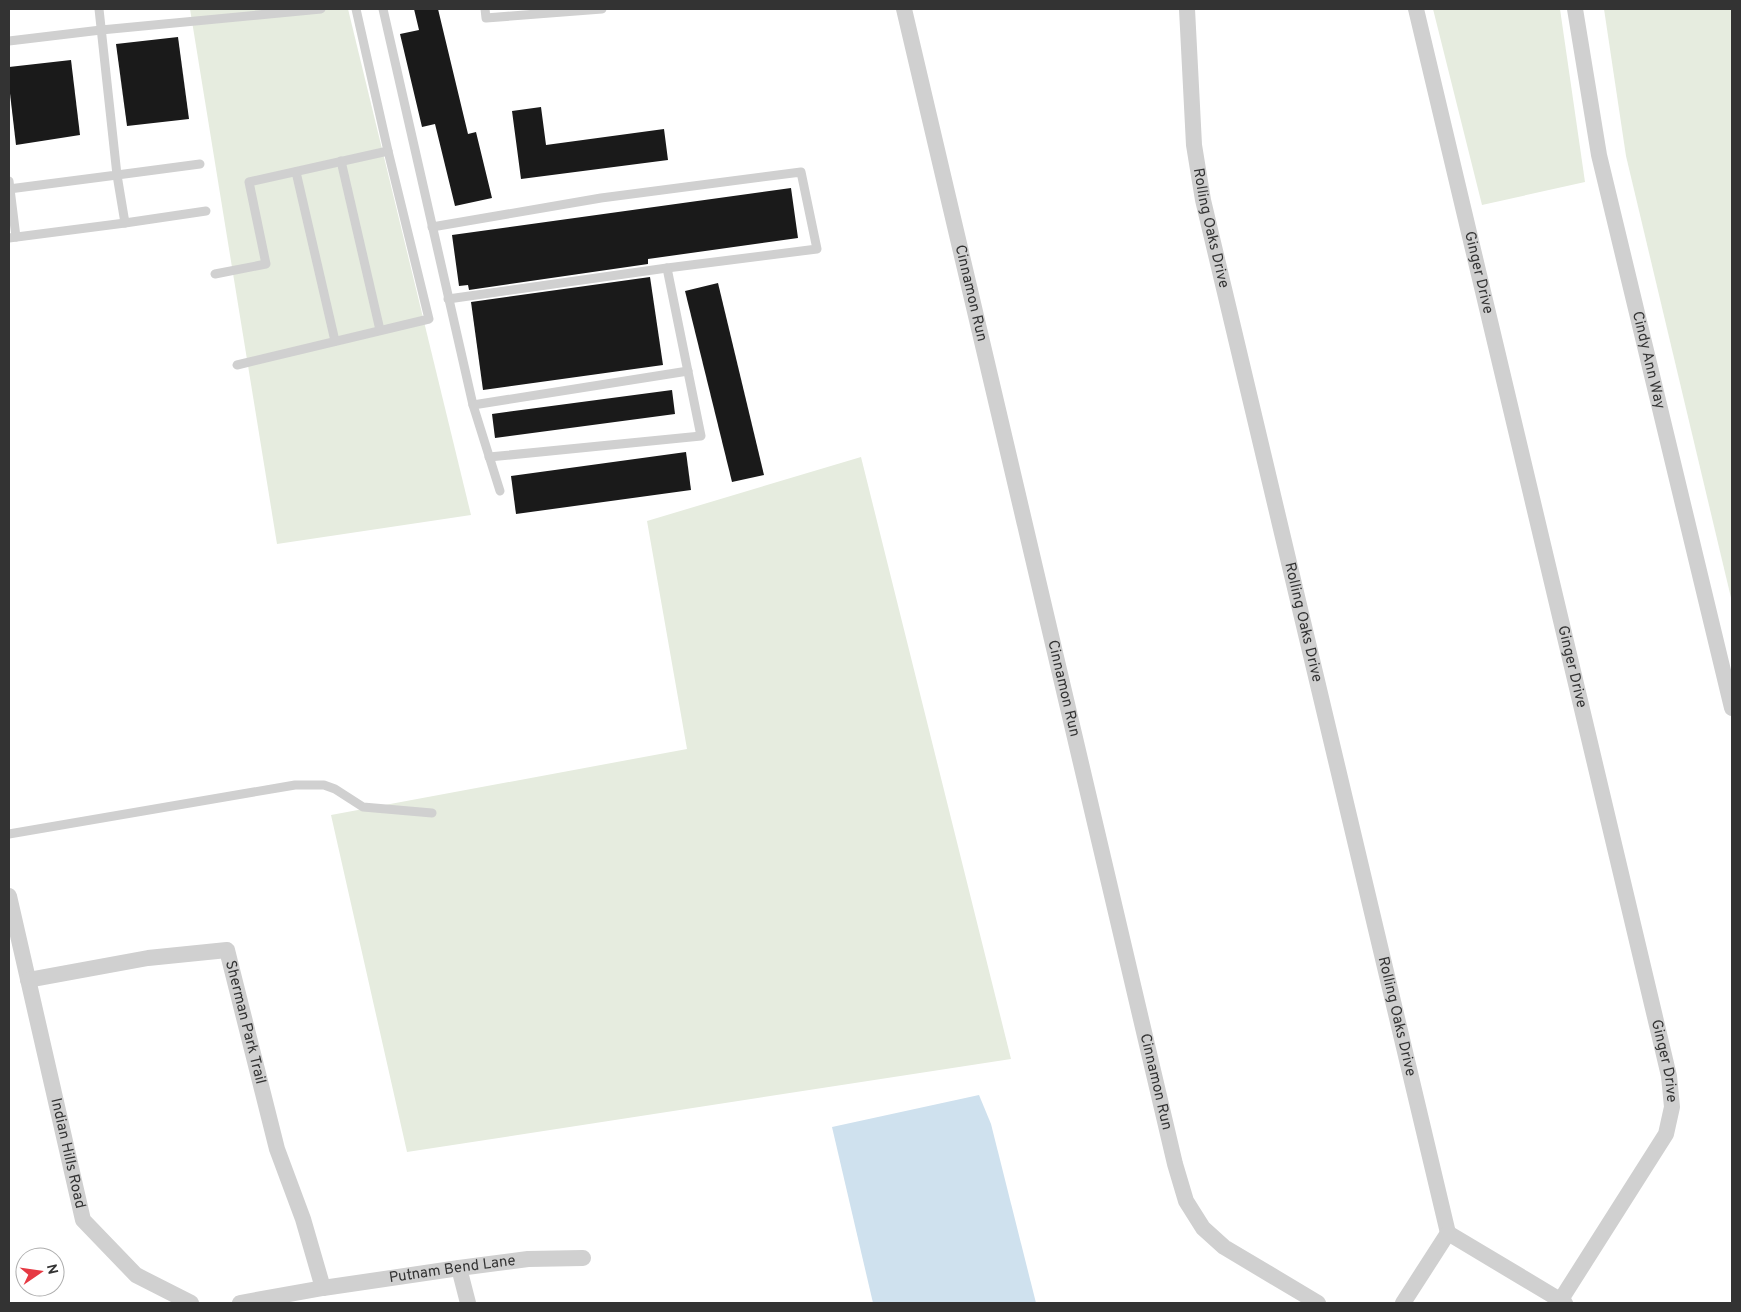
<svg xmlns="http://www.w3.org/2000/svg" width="1741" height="1312" viewBox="0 0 1741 1312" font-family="Overpass,sans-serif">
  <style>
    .green { fill: #e6ecdf }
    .water { fill: #cfe1ee }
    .building { fill: #1a1a1a }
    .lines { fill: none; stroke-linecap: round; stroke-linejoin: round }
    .lane { stroke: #d0d0d0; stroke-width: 9 }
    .street { stroke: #d0d0d0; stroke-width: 16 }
    .labels { text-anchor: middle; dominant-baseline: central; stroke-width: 5; stroke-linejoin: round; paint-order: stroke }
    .street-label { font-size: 15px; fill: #333; stroke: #fff }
  </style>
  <rect width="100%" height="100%" fill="#fff"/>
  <g class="green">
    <path d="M190,9H348L471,515L277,544Z"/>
    <path d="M1433,9H1560L1585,182L1482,205Z"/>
    <path d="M1604,9H1732V602L1626,156Z"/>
    <path d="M861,457L1011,1059L407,1152L331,815L687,749L647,521Z"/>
  </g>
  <path class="water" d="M979,1095L991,1124L1036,1303H873L832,1127Z"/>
  <g class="building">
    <path d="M414,9H438L468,134L476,132L492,198L455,206L435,124L422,127L400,34L419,30Z"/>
    <path d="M178,37L189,119L127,126L116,44Z"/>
    <path d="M71,60L80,135L16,145L9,85V67Z"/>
    <path d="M541,107L546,145L664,129L668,160L521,179L512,111Z"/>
    <path d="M791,188L798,238L648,259V264L469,290L468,285L459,286L452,235Z"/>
    <path d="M650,277L663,365L483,390L471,302Z"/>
    <path d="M718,283L764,475L732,482L685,291Z"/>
    <path d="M672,390L675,414L495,438L492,414Z"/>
    <path d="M686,452L691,490L516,514L511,476Z"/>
  </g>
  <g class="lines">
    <g class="lane">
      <path d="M383,9L473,405L500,491"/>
      <path d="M485,9L486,18L602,9"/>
      <path d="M9,41L101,30L321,9"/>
      <path d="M341,161L380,330"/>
      <path d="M200,164L117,175L125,223L206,211"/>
      <path d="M296,172L335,341"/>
      <path d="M9,181L16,237"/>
      <path d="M9,189L117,175L99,9"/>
      <path d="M432,227L601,198L801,172L817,249L667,268L448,299"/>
      <path d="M9,238L125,223"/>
      <path d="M215,274L266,264L249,182L388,151L356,9"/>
      <path d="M237,365L429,319L388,151"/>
      <path d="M473,405L688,371"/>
      <path d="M489,457L701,436L667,268"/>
      <path d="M9,834L295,785H324L335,789L363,807L432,813"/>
    </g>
    <g class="street">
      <path id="s1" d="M904,9L1175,1164L1186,1201L1203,1228L1224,1247L1318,1303"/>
      <path id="s2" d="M1187,9L1194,145L1203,200L1448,1233"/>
      <path id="s3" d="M1416,9L1669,1076L1672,1107L1666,1134L1560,1301"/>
      <path id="s4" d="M1575,9L1599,155L1732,708"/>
      <path id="s5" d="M9,896L83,1220L136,1275L191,1303"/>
      <path id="s6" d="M28,980L148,958L227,950L277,1149L303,1219L323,1288"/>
      <path d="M1448,1233L1565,1303"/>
      <path d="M459,1268L468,1303"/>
      <path id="s7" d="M240,1303L323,1288L459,1268L528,1259L583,1258"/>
      <path d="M1403,1303L1448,1233"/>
    </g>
  </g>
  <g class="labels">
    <g class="street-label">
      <text stroke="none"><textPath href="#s2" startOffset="221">Rolling Oaks Drive</textPath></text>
      <text stroke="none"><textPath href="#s3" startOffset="271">Ginger Drive</textPath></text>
      <text stroke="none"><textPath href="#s1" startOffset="292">Cinnamon Run</textPath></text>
      <text stroke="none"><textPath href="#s4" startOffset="359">Cindy Ann Way</textPath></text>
      <text stroke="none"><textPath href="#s2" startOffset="626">Rolling Oaks Drive</textPath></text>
      <text stroke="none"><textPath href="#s3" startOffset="676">Ginger Drive</textPath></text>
      <text stroke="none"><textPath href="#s1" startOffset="698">Cinnamon Run</textPath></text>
      <text stroke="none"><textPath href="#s2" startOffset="1031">Rolling Oaks Drive</textPath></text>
      <text stroke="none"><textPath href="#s6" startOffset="276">Sherman Park Trail</textPath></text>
      <text stroke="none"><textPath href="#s3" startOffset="1081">Ginger Drive</textPath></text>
      <text stroke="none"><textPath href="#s1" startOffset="1102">Cinnamon Run</textPath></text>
      <text stroke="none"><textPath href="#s5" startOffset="264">Indian Hills Road</textPath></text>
      <text stroke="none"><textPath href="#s7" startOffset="215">Putnam Bend Lane</textPath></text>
    </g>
  </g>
  <rect width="1741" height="1312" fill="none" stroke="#333333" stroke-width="20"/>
  <g transform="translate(40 1272) rotate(77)"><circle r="24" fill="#ffffff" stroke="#adadad"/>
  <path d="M0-4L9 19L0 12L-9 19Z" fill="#e63943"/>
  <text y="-8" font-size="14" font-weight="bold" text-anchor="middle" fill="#333333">N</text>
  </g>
</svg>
